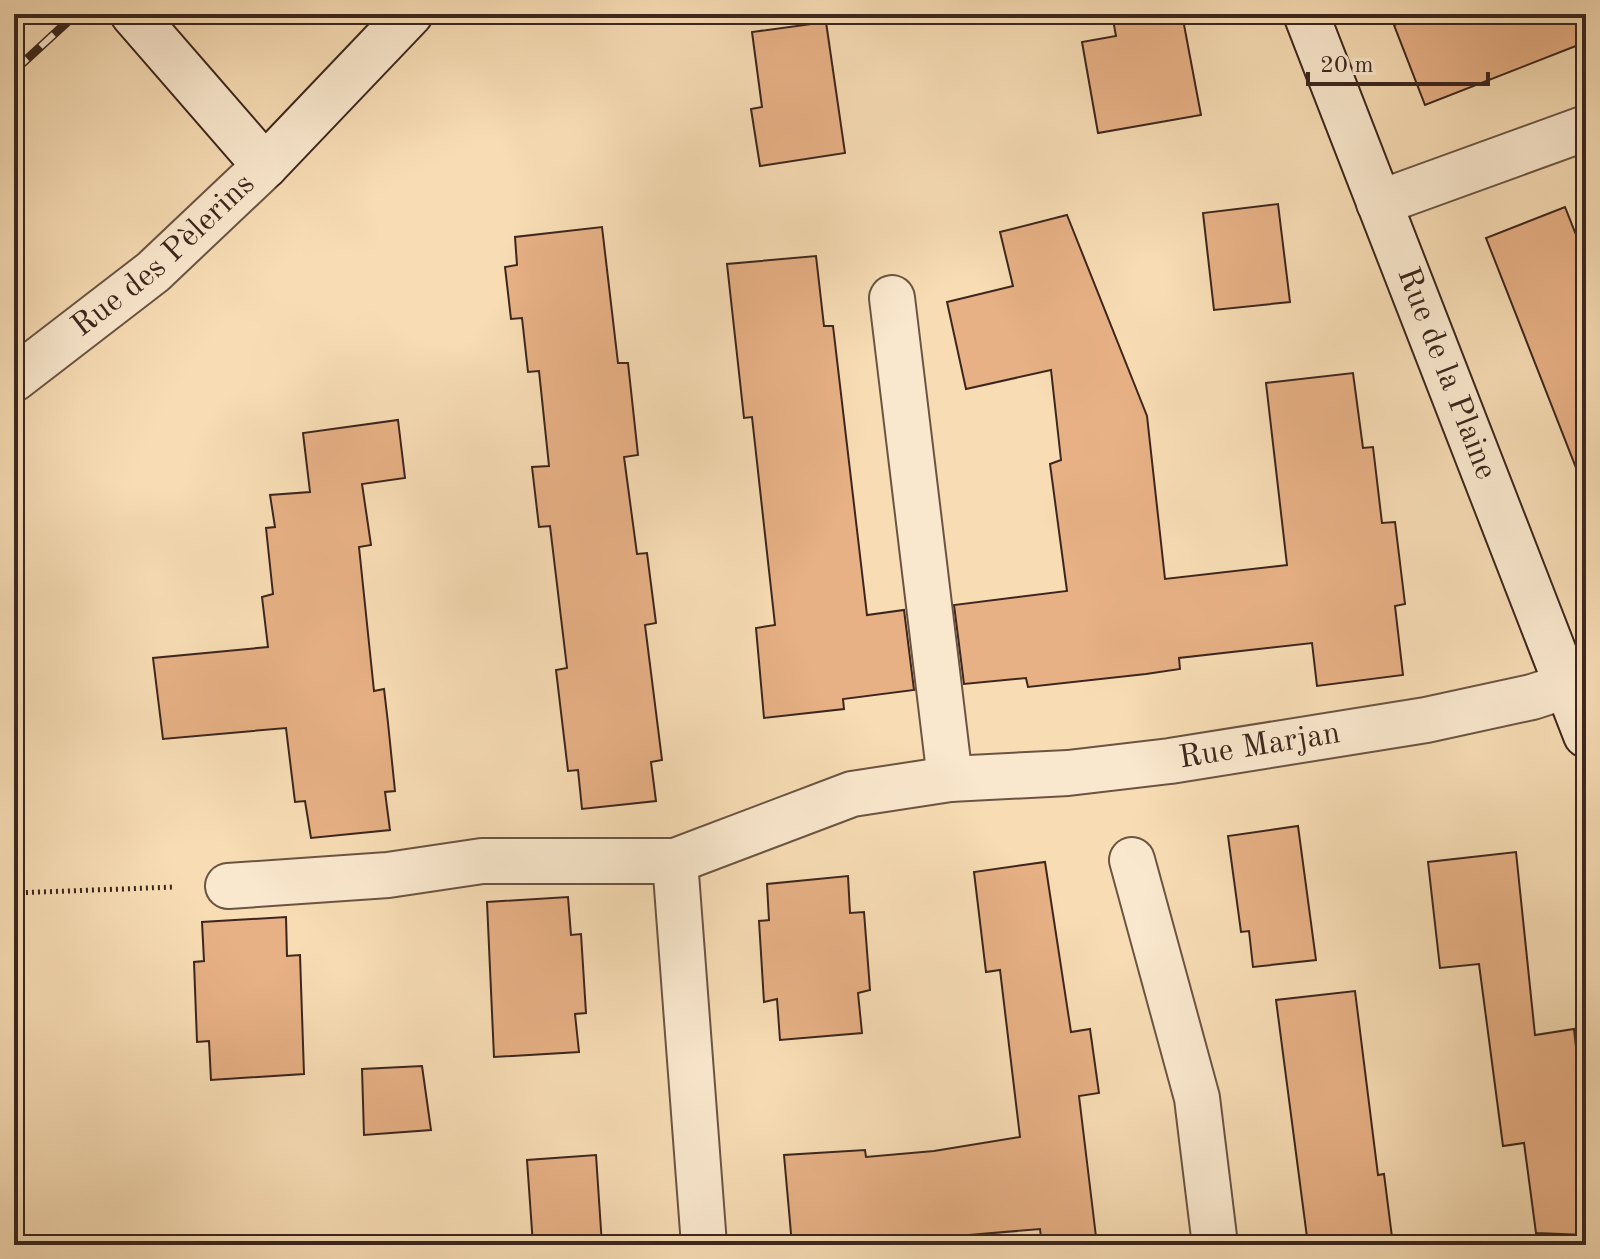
<svg xmlns="http://www.w3.org/2000/svg" width="1600" height="1259" viewBox="0 0 1600 1259" font-family="'Old Standard TT',serif">
  <style>
    .building { fill: #e7b085; stroke: #3c261d; stroke-width: 2 }
    .lines { fill: none; stroke-linecap: round; stroke-linejoin: round }
    .street-casing { stroke: #6b5443; stroke-width: 48 }
    .secondary-casing { stroke: #3c261d; stroke-width: 48 }
    .path { stroke: #3c261d; stroke-width: 5; stroke-dasharray: 2 4; stroke-linecap: butt }
    .street { stroke: #fae8ce; stroke-width: 44 }
    .secondary { stroke: #fae8ce; stroke-width: 44 }
    .rail-casing { stroke: #3c261d; stroke-width: 9 }
    .rail { stroke: #fae8ce; stroke-width: 6; stroke-dasharray: 18; stroke-linecap: butt }
    .labels { text-anchor: middle; dominant-baseline: central; stroke-width: 6; stroke-linejoin: round; paint-order: stroke }
    .street-label { font-size: 32px; fill: #3c261d; stroke: #fae8ce }
  </style>
  <rect width="100%" height="100%" fill="#f7dcb4"/>
  <filter id="stains"><feTurbulence type="fractalNoise" baseFrequency=".0025" numOctaves="4"/><feColorMatrix values="0 0 0 0 .2 0 0 0 0 .09 0 0 0 0 .02 0 0 0 .5 -.17"/></filter>
  <radialGradient id="worn" r=".72"><stop offset=".6" stop-color="#630" stop-opacity="0"/><stop offset="1" stop-color="#630" stop-opacity=".3"/></radialGradient>
  <g class="building">
    <path d="M1112,14H1182L1201,115L1098,133L1082,42L1116,36Z"/>
    <path d="M1422,14H1586V42L1425,105L1394,25Z"/>
    <path d="M826,22L845,153L760,166L751,109L762,107L752,32Z"/>
    <path d="M1278,204L1290,302L1214,310L1203,213Z"/>
    <path d="M1565,207L1586,260V482L1582,483L1486,238Z"/>
    <path d="M1067,215L1147,416L1165,579L1287,565L1266,383L1353,373L1363,448L1373,447L1382,523L1395,522L1405,604L1395,606L1403,675L1317,686L1312,643L1179,658L1180,669L1146,674L1028,687L1026,678L964,684L954,605L1067,591L1050,464L1061,460L1051,370L966,389L947,302L1013,286L1000,232Z"/>
    <path d="M602,227L618,363H628L638,455L624,457L637,554L647,553L656,623L645,625L662,760L651,762L656,801L582,809L578,770L568,771L556,670L567,668L550,526L539,527L532,467L549,466L539,371L528,372L522,318L511,319L505,267L517,265L515,237Z"/>
    <path d="M816,256L824,326H833L867,615L904,610L914,690L843,699L844,709L764,718L756,628L775,625L752,417L744,418L727,264Z"/>
    <path d="M398,420L405,478L362,484L371,545L359,547L374,691L384,689L388,723L395,791L385,792L390,830L311,838L305,801L295,802L286,728L163,739L153,658L268,647L262,597L273,594L266,528L275,527L270,495L310,492L303,433Z"/>
    <path d="M1298,826L1316,960L1253,967L1249,931L1241,932L1228,836Z"/>
    <path d="M1516,852L1535,1035L1574,1029L1586,1138V1235L1536,1233L1524,1143L1503,1146L1479,964L1440,968L1428,862Z"/>
    <path d="M1045,862L1071,1032L1090,1029L1099,1093L1079,1096L1097,1245H1042L1040,1229L852,1245H792L784,1155L865,1150L866,1157L934,1151L1020,1137L1000,970L986,972L974,872Z"/>
    <path d="M848,876L850,913L864,912L870,990L858,993L862,1033L780,1040L777,999L764,1002L759,921L769,920L767,884Z"/>
    <path d="M568,897L571,935L581,934L586,1013L575,1014L579,1052L494,1057L487,902Z"/>
    <path d="M286,917L287,956L300,955L304,1074L211,1080L209,1041L197,1042L194,962L204,961L202,922Z"/>
    <path d="M1355,991L1378,1175L1384,1174L1393,1245H1308L1276,1000Z"/>
    <path d="M422,1066L431,1130L364,1135L362,1069Z"/>
    <path d="M596,1155L602,1245H533L527,1160Z"/>
  </g>
  <g class="lines">
    <defs>
      <g id="street">
        <path d="M1379,203L1586,128"/>
        <path d="M892,298L950,779"/>
        <path id="s1" d="M14,379L153,272L265,166"/>
        <path d="M1132,860L1197,1098L1215,1245"/>
        <path id="s2" d="M675,861L852,794L950,779L1068,773L1170,761L1426,720L1532,697L1566,686"/>
        <path d="M228,886L388,875L482,861H675L704,1245"/>
      </g>
      <g id="secondary">
        <path d="M133,14L265,166L410,14"/>
        <path id="s3" d="M1306,14L1586,735"/>
      </g>
    </defs>
    <use href="#street" class="street-casing"/>
    <use href="#secondary" class="secondary-casing"/>
    <path class="path" d="M14,893L175,887"/>
    <use href="#street" class="street"/>
    <use href="#secondary" class="secondary"/>
    <defs>
      <path id="rail" d="M14,71L76,14"/>
    </defs>
    <use href="#rail" class="rail-casing"/>
    <use href="#rail" class="rail"/>
  </g>
  <g class="labels">
    <g class="street-label">
      <text stroke="none"><textPath href="#s1" startOffset="194">Rue des Pèlerins</textPath></text>
      <text stroke="none"><textPath href="#s3" startOffset="386">Rue de la Plaine</textPath></text>
      <text stroke="none"><textPath href="#s2" startOffset="600">Rue Marjan</textPath></text>
    </g>
  </g>
  <rect width="1600" height="1259" fill="none" stroke="#f7dcb4" stroke-width="48"/>
  <rect x="16" y="16" width="1568" height="1227" fill="none" stroke="#3c261d" stroke-width="4"/>
  <rect x="24" y="24" width="1552" height="1211" fill="none" stroke="#3c261d" stroke-width="2"/>
  <path d="M1308 72v12h180v-12" fill="none" stroke="#3c261d" stroke-width="4"/>
  <text x="1320" y="72" font-size="24" fill="#3c261d" stroke="#fae8ce" stroke-width="6" paint-order="stroke">20 m</text>
  <rect width="100%" height="100%" filter="url(#stains)"/>
  <rect width="100%" height="100%" fill="url(#worn)"/>
</svg>
